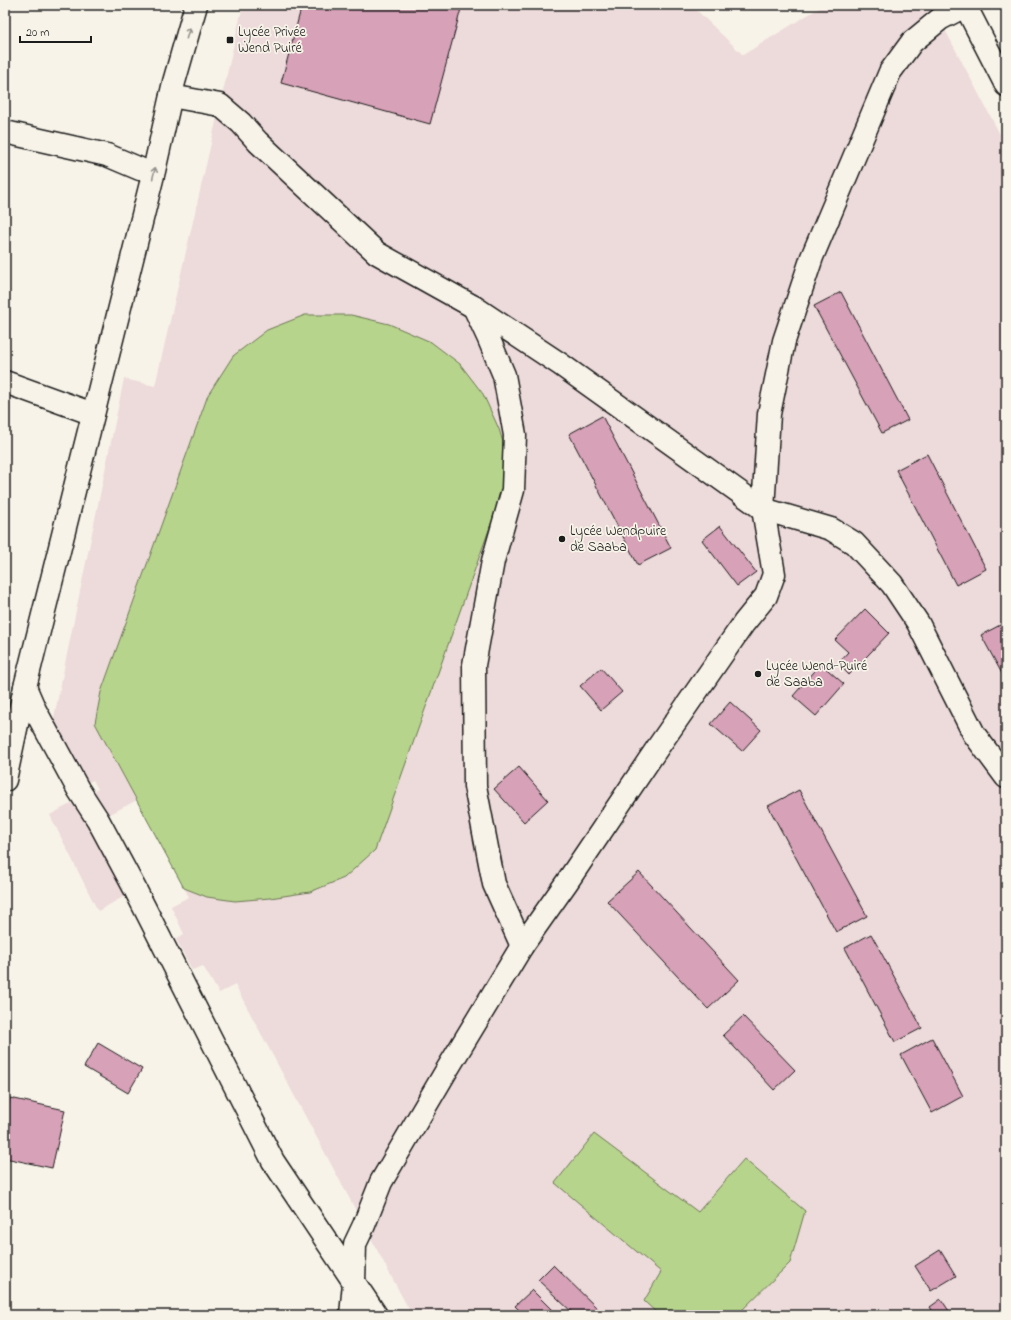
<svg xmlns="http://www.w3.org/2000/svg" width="1011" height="1320" viewBox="0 0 1011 1320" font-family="'Indie Flower',sans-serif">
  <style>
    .built { fill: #eddada }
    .green { fill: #b7d48c; stroke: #6a7854 }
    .building { fill: #d7a1b8; stroke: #1c1c1c }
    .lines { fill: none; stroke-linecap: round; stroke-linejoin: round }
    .minor-casing { stroke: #1c1c1c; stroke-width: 25 }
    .minor { stroke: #f7f3e8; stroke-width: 22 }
    .oneway { stroke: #94928c }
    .poi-dot { fill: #1c1c1c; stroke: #f7f3e8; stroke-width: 1.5 }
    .labels { text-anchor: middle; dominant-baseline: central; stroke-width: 3.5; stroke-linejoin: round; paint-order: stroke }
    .poi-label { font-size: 14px; fill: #1c1c1c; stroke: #f7f3e8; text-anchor: start }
  </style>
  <rect width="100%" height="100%" fill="#f7f3e8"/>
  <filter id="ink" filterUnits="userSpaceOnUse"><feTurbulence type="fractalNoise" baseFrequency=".025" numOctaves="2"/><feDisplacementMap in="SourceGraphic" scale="8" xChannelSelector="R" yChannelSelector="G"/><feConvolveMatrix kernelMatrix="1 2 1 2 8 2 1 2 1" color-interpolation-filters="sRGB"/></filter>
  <g filter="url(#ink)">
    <path class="built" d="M243,5H691L743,55L819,8V5H932L1006,146V1315H412L235,985L219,993L203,966L192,970L176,939L184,934L171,906L189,897L137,800L95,822L132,892L98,911L50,815L98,789L93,780L85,784L52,727L124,379L155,386Z"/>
    <g class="green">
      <path d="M305,315H351L389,324L431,342L460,364L483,394L499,429L507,455V479L375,850L344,878L310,892L270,898L235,901L207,897L184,888L95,723L101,692L208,395L233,356L267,330Z"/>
      <path d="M594,1134L698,1212L744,1159L805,1211L790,1263L737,1315H659L644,1301L661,1272L555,1183Z"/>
    </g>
    <g class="building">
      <path d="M302,5H462L430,124L281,83Z"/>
      <path d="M762,5H792V7Z"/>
      <path d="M841,292L908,420L882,433L814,306Z"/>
      <path d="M602,416L671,548L638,565L569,434Z"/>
      <path d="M927,454L986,569L956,585L896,470Z"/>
      <path d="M720,526L756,572L737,586L702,540Z"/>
      <path d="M865,609L889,633L849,675L838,663L848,652L835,640Z"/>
      <path d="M1006,622V681L981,635Z"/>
      <path d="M821,664L844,684L816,716L793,696Z"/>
      <path d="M601,668L622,692L601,710L580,686Z"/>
      <path d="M730,702L761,730L742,751L711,724Z"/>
      <path d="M519,767L548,800L524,822L494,789Z"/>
      <path d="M799,790L867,916L836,932L768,806Z"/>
      <path d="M639,872L739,980L708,1009L607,901Z"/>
      <path d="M871,934L922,1028L895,1042L845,948Z"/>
      <path d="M743,1016L795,1070L774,1090L723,1035Z"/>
      <path d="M932,1038L963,1096L932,1113L901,1055Z"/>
      <path d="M98,1043L142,1069L128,1093L84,1067Z"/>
      <path d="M10,1098L65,1110L52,1168L5,1158V1123Z"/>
      <path d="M940,1250L956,1276L931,1291L915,1266Z"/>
      <path d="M553,1265L602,1313L601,1315H575L538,1280Z"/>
      <path d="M532,1290L557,1315H524L515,1306Z"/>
      <path d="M941,1299L949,1311L942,1315H935L930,1307Z"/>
    </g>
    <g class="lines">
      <defs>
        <g id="minor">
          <path d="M965,5L1006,85"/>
          <path d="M171,96L220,105L241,123L258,142L377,253L474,307L560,364L763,509L831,529L854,543L892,584L918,623L974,734L1006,777"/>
          <path d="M5,132L107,155L140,169"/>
          <path d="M474,307L488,337L504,375L515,435L513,490L493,561L474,665L475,786L494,884L522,946"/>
          <path d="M5,382L93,414"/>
          <path d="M25,687L35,710L78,789L98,820L135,889L273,1161L376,1315"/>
          <path d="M5,780L25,687L154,171L174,82L196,5"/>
          <path d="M351,1315L354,1283L355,1244L364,1225L381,1182L445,1073L522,946L567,882L658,747L744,623L766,596L774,574L763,509L769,414L784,341L812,257L890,72L912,42L940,19L965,6"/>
        </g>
      </defs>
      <use href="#minor" class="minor-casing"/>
      <use href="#minor" class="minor"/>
    </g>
    <defs><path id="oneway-shaft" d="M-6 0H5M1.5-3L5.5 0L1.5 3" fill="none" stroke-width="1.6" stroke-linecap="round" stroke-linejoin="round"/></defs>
    <g class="oneway">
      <use href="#oneway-shaft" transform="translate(188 33) rotate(-74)"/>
      <use href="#oneway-shaft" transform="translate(154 173) rotate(-76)"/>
    </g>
  </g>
  <g class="poi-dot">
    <rect x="226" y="36" width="8" height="8" rx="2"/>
    <circle cx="562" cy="539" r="4"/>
    <circle cx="758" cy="674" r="4"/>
  </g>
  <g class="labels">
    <g class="poi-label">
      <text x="238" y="32">Lycée Privée<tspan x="238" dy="16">Wend Puiré</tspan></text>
      <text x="570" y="531">Lycée Wendpuire<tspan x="570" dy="16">de Saaba</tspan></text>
      <text x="766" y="666">Lycée Wend-Puiré<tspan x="766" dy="16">de Saaba</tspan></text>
    </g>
  </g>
  <rect width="1011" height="1320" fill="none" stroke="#f7f3e8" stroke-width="20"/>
  <rect x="10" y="10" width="991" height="1300" fill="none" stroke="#1c1c1c" stroke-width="1.5" filter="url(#ink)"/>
  <path d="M20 36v6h71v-6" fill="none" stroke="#1c1c1c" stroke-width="2"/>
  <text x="26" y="36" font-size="12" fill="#1c1c1c" stroke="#f7f3e8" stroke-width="3" paint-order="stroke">20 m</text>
</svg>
